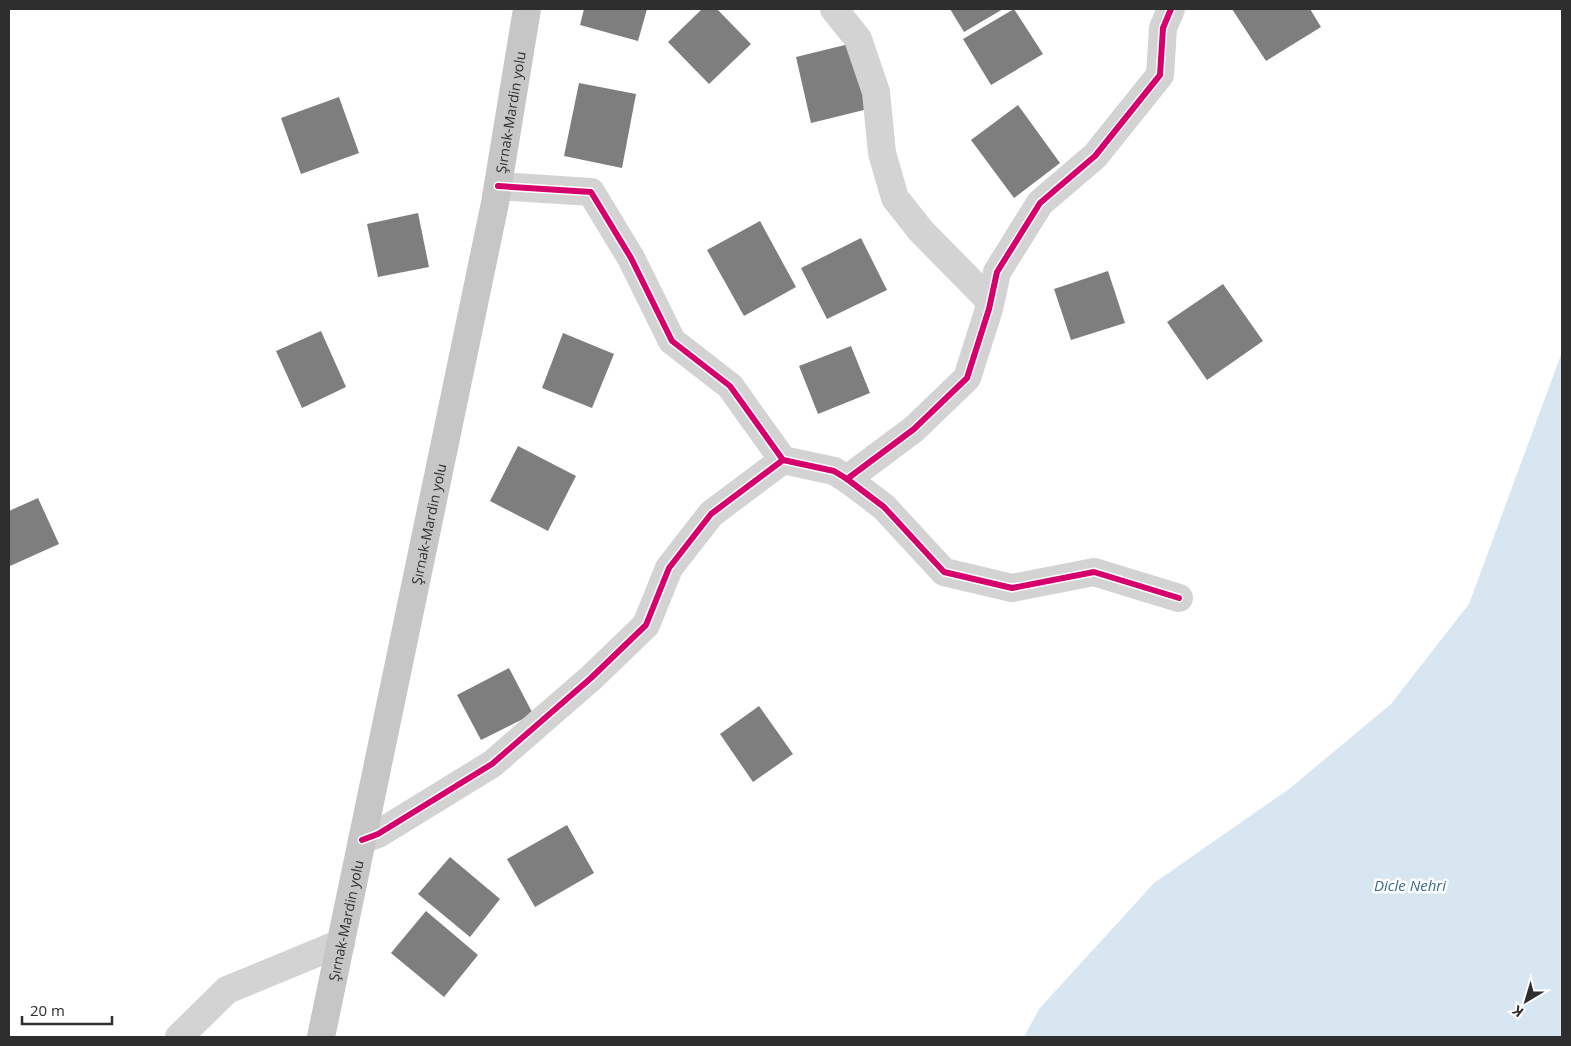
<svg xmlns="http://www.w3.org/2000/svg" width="1571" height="1046" viewBox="0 0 1571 1046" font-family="'Open Sans',sans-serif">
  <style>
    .water { fill: #d8e6f2 }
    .building { fill: #7e7e7e }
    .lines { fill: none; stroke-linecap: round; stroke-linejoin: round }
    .minor { stroke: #d3d3d3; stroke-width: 28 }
    .major { stroke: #c6c6c6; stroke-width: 28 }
    .cycleway-casing { stroke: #fff; stroke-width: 9 }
    .cycleway { stroke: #d6006c; stroke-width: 6 }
    .labels { text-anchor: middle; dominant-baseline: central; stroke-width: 5; stroke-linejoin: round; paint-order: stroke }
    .street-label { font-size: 14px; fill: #2e2e2e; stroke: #fff }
    .water-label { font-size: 15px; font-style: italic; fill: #3b6991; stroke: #fff }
  </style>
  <rect width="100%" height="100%" fill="#fff"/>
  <path class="water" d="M1562,352V1037H1024L1039,1009L1154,883L1289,789L1391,704L1469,604Z"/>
  <g class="building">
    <path d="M584,9H647L638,41L580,25Z"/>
    <path d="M702,9H717L751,44L709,84L668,42Z"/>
    <path d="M950,9H1003L964,32Z"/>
    <path d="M1014,9L1043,54L991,85L963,39Z"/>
    <path d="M1232,9H1310L1321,27L1266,61Z"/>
    <path d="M853,43L868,109L811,123L796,57Z"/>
    <path d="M579,83L636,94L622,168L564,156Z"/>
    <path d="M339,97L359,153L301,174L281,118Z"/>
    <path d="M1018,105L1060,163L1014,198L971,140Z"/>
    <path d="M418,213L429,267L378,277L367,224Z"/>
    <path d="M760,221L796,287L744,316L707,250Z"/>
    <path d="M861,238L887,290L827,319L801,268Z"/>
    <path d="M1108,271L1125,323L1071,340L1054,289Z"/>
    <path d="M1223,284L1263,341L1207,380L1167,322Z"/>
    <path d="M321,331L346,387L302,408L276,351Z"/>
    <path d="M563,333L614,354L592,408L542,388Z"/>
    <path d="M851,346L870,393L818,414L799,366Z"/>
    <path d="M518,446L576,476L548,531L490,501Z"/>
    <path d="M38,498L59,544L10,566L9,511Z"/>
    <path d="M509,668L533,714L481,740L457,695Z"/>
    <path d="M759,706L793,754L753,782L720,734Z"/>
    <path d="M567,825L594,873L535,907L507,859Z"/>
    <path d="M450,857L500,899L470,937L418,894Z"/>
    <path d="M426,911L478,955L444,997L391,953Z"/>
  </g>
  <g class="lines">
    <g class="minor">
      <path d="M834,9L858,39L876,92L882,153L895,198L921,231L990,301"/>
      <path d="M498,186L591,192L631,258L672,341L730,386L783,460L834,471L847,479L884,507L944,572L1012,588L1094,572L1179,598"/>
      <path d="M847,479L914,429L967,378L989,309L997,272L1040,203L1095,156L1160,75L1163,28L1171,9"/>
      <path d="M362,840L378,834L492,764L591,678L646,625L669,568L711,514L783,460"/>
      <path d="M179,1037L227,990L341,943"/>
    </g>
    <path class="major" id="s1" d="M321,1037L495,203L527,9"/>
    <defs>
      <g id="cycleway">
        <path d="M498,186L591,192L631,258L672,341L730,386L783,460L834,471L847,479L884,507L944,572L1012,588L1094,572L1179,598"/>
        <path d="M847,479L914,429L967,378L989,309L997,272L1040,203L1095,156L1160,75L1163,28L1171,9"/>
        <path d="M362,840L378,834L492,764L591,678L646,625L669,568L711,514L783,460"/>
      </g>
    </defs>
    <use href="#cycleway" class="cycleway-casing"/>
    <use href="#cycleway" class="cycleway"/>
  </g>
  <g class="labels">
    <g class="street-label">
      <text stroke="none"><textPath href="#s1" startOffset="944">Şırnak-Mardin yolu</textPath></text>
      <text stroke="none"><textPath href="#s1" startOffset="524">Şırnak-Mardin yolu</textPath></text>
      <text stroke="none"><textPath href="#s1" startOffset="119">Şırnak-Mardin yolu</textPath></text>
    </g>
    <g class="water-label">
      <text x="1410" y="885">Dicle Nehri</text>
    </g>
  </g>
  <rect width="1571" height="1046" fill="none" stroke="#2e2e2e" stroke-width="20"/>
  <g transform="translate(1526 1001) rotate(218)" stroke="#ffffff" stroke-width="4" paint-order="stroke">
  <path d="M0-4L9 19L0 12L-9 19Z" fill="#2e2e2e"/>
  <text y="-8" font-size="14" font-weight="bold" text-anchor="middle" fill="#2e2e2e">K</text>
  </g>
  <path d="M22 1016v8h90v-8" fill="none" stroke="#2e2e2e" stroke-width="2.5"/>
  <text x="30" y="1016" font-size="15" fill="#2e2e2e" stroke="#ffffff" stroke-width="4" paint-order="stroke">20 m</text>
</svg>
